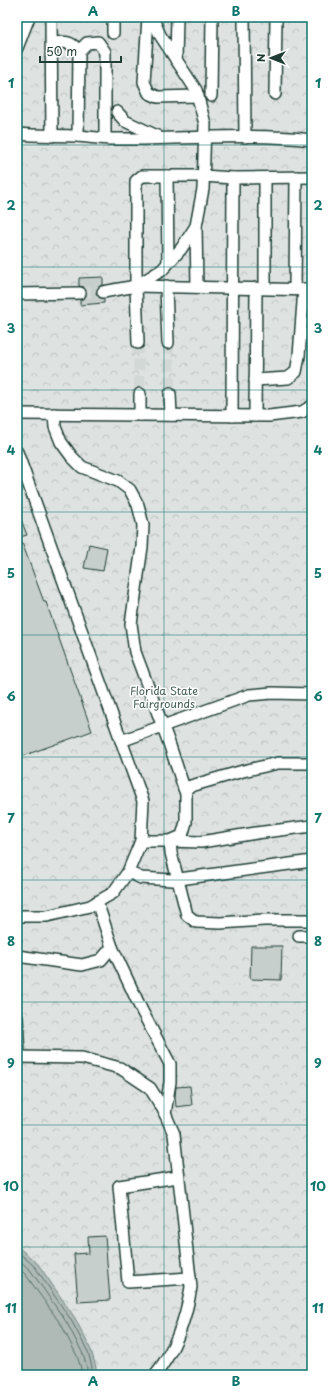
<svg xmlns="http://www.w3.org/2000/svg" width="329" height="1392" viewBox="0 0 329 1392" font-family="'Playpen Sans',sans-serif">
  <style>
    .park { fill: url(#park-crowns); stroke: #7e908b }
    .water { fill: #afbab7; stroke: #758883 }
    .lines { fill: none; stroke-linecap: round; stroke-linejoin: round }
    .shore { stroke: #596f68; stroke-width: 1 }
    .building { fill: #c7cfcc; stroke: #1f3d34 }
    .minor-tunnel { stroke: #d2d8d6; stroke-width: 11; stroke-dasharray: 11 5.5; stroke-linecap: butt }
    .minor-casing { stroke: #1f3d34; stroke-width: 14 }
    .minor { stroke: #fff; stroke-width: 11 }
    .grid { fill: none; stroke: #0f766e; stroke-width: 1; stroke-opacity: 0.55 }
    .labels { text-anchor: middle; dominant-baseline: central; stroke-width: 3; stroke-linejoin: round; paint-order: stroke }
    .park-label { font-size: 11px; fill: #455e57; stroke: #fff }
    .neatline { fill: none; stroke: #0f766e; stroke-width: 1.5 }
    .grid-label { font-size: 13px; text-anchor: middle; font-weight: bold; fill: #0f766e }
  </style>
  <defs>
    <pattern id="park-crowns" width="20" height="18" patternUnits="userSpaceOnUse"><rect width="20" height="18" fill="#dee3e2"/><path d="M2 6a3 3 0 1 1 6 0M12 15a3 3 0 1 1 6 0" fill="none" stroke="#bec4c2"/></pattern>
  </defs>
  <rect width="100%" height="100%" fill="#fff"/>
  <filter id="ink" filterUnits="userSpaceOnUse"><feTurbulence type="fractalNoise" baseFrequency=".025" numOctaves="2"/><feDisplacementMap in="SourceGraphic" scale="8" xChannelSelector="R" yChannelSelector="G"/><feConvolveMatrix kernelMatrix="1 2 1 2 8 2 1 2 1" color-interpolation-filters="sRGB"/></filter>
  <g filter="url(#ink)">
    <rect class="park" x="17" y="17" width="295" height="1358"/>
    <path class="water" d="M17,1246L38,1264L75,1318L91,1350L96,1367L95,1375H17Z"/>
    <g class="lines">
      <g class="shore">
        <path d="M17,1251L35,1267L71,1320L88,1352L92,1367L91,1375"/>
        <path d="M17,1258L31,1271L67,1323L83,1354L87,1368L86,1375"/>
        <path d="M17,1266L26,1275L62,1326L77,1356L81,1368L80,1375"/>
      </g>
    </g>
    <g class="building">
      <path d="M103,277V285L98,287L96,293L98,297L104,299V303L80,305V300L86,297L87,292L84,287L79,286V278Z"/>
      <path d="M17,509L27,535L20,537L44,602H46L92,731L17,758Z"/>
      <path d="M89,544L107,548L103,571L84,568Z"/>
      <path d="M251,946H282L281,980L250,979Z"/>
      <path d="M190,1086L192,1105L176,1107L175,1096L176,1087Z"/>
      <path d="M105,1236L110,1300L78,1302L74,1254L89,1253L88,1237Z"/>
    </g>
    <g class="lines">
      <g class="minor-tunnel">
        <path d="M80,293L103,292"/>
        <path d="M138,343L140,394"/>
        <path d="M168,343L170,394"/>
      </g>
      <defs>
        <g id="minor">
          <path d="M51,17L52,136"/>
          <path d="M148,17L144,82L149,93L158,97L198,96"/>
          <path d="M244,17L245,137"/>
          <path d="M113,33V17"/>
          <path d="M52,43C64,42 70,40 79,51"/>
          <path d="M17,48L29,17"/>
          <path d="M176,60L177,17"/>
          <path d="M275,94L276,17"/>
          <path d="M211,96L212,17"/>
          <path d="M117,112L125,121L157,136"/>
          <path d="M17,134C37,136 57,135 78,136C90,137 102,139 114,139C180,140 246,132 312,140"/>
          <path d="M78,136L79,51L87,43L98,42L105,52V138"/>
          <path d="M167,176L168,263"/>
          <path d="M196,226L197,287"/>
          <path d="M136,286L312,290"/>
          <path d="M166,286L168,343"/>
          <path d="M265,288V178"/>
          <path d="M295,289L296,177"/>
          <path d="M103,292L136,286L162,270L181,249L196,226L203,189L205,124L196,90L160,35L152,17"/>
          <path d="M17,294L80,293"/>
          <path d="M138,343L136,286V181L142,176H203L233,178"/>
          <path d="M255,380L288,378L296,372L299,356L304,289"/>
          <path d="M140,394V415"/>
          <path d="M170,394L171,415"/>
          <path d="M17,414L269,416L302,412L312,406"/>
          <path d="M54,414L55,427L61,442L72,457L82,467L118,481L130,490L138,505L143,525L142,547L131,624L135,652L169,743L186,794V822L182,836L170,841H141"/>
          <path d="M232,416L233,178L312,177"/>
          <path d="M255,416L256,288"/>
          <path d="M17,452L143,801L141,841L128,872L113,893L90,906L47,916H17"/>
          <path d="M121,741L249,695L272,693L312,694"/>
          <path d="M184,788L243,771L278,763H312"/>
          <path d="M312,826L256,833L201,842L170,841L171,853L187,915L196,922L220,923L264,920H312"/>
          <path d="M128,872L141,878L172,880L312,861"/>
          <path d="M299,936H312"/>
          <path d="M112,947L142,1011L170,1064V1082L165,1114"/>
          <path d="M17,956L82,965L101,960L112,947L97,902"/>
          <path d="M17,1017L19,1057"/>
          <path d="M17,1057L82,1058L120,1068L150,1088L163,1109L174,1134L191,1287C186,1319 176,1349 155,1375"/>
          <path d="M178,1177L119,1186L128,1282L190,1278"/>
        </g>
      </defs>
      <use href="#minor" class="minor-casing"/>
      <use href="#minor" class="minor"/>
    </g>
  </g>
  <path class="grid" d="M164,17V1375M17,145H312M17,267H312M17,390H312M17,512H312M17,635H312M17,757H312M17,880H312M17,1002H312M17,1125H312M17,1247H312"/>
  <g class="labels">
    <g class="park-label">
      <text x="164" y="690">Florida State<tspan x="164" dy="13">Fairgrounds</tspan></text>
    </g>
  </g>
  <rect width="329" height="1392" fill="none" stroke="#fff" stroke-width="44"/>
  <g transform="translate(271 58) rotate(270)" stroke="#ffffff" stroke-width="3" paint-order="stroke">
  <path d="M0-3L7 15L0 10L-7 15Z" fill="#1f3d34"/>
  <text y="-6" font-size="11" font-weight="bold" text-anchor="middle" fill="#1f3d34">N</text>
  </g>
  <path d="M40 56v6h81v-6" fill="none" stroke="#1f3d34" stroke-width="2"/>
  <text x="46" y="56" font-size="12" fill="#1f3d34" stroke="#ffffff" stroke-width="3" paint-order="stroke">50 m</text>
  <rect x="22" y="22" width="285" height="1348" class="neatline"/>
  <g class="grid-label">
    <text x="93" y="16">A</text>
    <text x="236" y="16">B</text>
    <text x="11" y="88">1</text>
    <text x="318" y="88">1</text>
    <text x="11" y="210">2</text>
    <text x="318" y="210">2</text>
    <text x="11" y="333">3</text>
    <text x="318" y="333">3</text>
    <text x="11" y="455">4</text>
    <text x="318" y="455">4</text>
    <text x="11" y="578">5</text>
    <text x="318" y="578">5</text>
    <text x="11" y="701">6</text>
    <text x="318" y="701">6</text>
    <text x="11" y="823">7</text>
    <text x="318" y="823">7</text>
    <text x="11" y="946">8</text>
    <text x="318" y="946">8</text>
    <text x="11" y="1068">9</text>
    <text x="318" y="1068">9</text>
    <text x="11" y="1191">10</text>
    <text x="318" y="1191">10</text>
    <text x="11" y="1313">11</text>
    <text x="318" y="1313">11</text>
    <text x="93" y="1386">A</text>
    <text x="236" y="1386">B</text>
  </g>
</svg>
